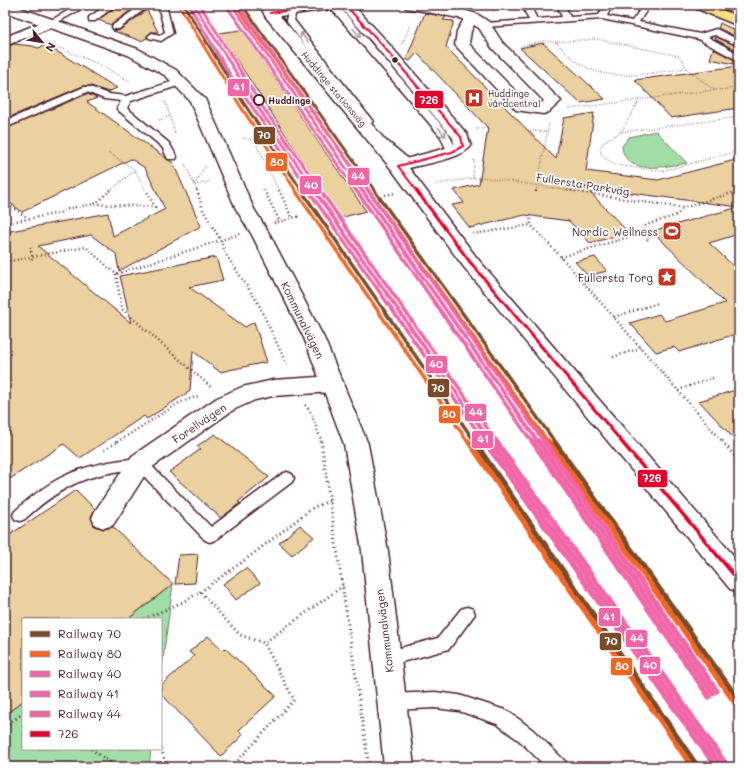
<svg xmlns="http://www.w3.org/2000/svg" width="744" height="772" viewBox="0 0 744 772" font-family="Mali,sans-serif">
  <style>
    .green { fill: #a1dea5; stroke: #767e68 }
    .building { fill: #ebd0a0; stroke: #4a1f2b }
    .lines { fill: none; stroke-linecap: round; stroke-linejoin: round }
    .lane-casing { stroke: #4a1f2b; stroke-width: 3 }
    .street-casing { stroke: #4a1f2b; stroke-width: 3 }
    .secondary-casing { stroke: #4a1f2b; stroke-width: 3 }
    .primary-casing { stroke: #4a1f2b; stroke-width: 3 }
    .path-far2 { stroke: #4a1f2b; stroke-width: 1.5; stroke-dasharray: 0.5 2; stroke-linecap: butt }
    .path-far1 { stroke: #4a1f2b; stroke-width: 2.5; stroke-dasharray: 1 3; stroke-linecap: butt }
    .path { stroke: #4a1f2b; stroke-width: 3; stroke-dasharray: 1 3.5; stroke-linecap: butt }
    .lane { fill: #fff; fill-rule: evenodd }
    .street { fill: #fff; fill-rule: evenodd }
    .secondary { fill: #fff; fill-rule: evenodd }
    .primary { fill: #fde080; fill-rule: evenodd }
    .path-bridge { stroke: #4a1f2b; stroke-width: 2.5; stroke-dasharray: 1 3; stroke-linecap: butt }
    .bus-1-far2-casing { stroke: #fff; stroke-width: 4 }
    .bus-1-far1-casing { stroke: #fff; stroke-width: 6 }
    .bus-1-casing { stroke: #fff; stroke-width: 6 }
    .bus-1-far2 { stroke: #e4002b; stroke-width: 2 }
    .bus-1-far1 { stroke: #e4002b; stroke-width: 3 }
    .bus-1 { stroke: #e4002b; stroke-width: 3.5 }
    .rail-1-far2-casing { stroke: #fff; stroke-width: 5 }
    .rail-1-far1-casing { stroke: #fff; stroke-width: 6 }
    .rail-1-casing { stroke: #fff; stroke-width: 8 }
    .rail-2-far2-casing { stroke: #fff; stroke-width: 5 }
    .rail-2-far1-casing { stroke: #fff; stroke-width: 6 }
    .rail-2-casing { stroke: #fff; stroke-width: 8 }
    .rail-3-far2-casing { stroke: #fff; stroke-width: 5 }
    .rail-3-far1-casing { stroke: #fff; stroke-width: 6 }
    .rail-3-casing { stroke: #fff; stroke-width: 8 }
    .rail-4-far2-casing { stroke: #fff; stroke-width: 5 }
    .rail-4-far1-casing { stroke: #fff; stroke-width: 6 }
    .rail-4-casing { stroke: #fff; stroke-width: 8 }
    .rail-5-far2-casing { stroke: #fff; stroke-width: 5 }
    .rail-5-far1-casing { stroke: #fff; stroke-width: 6 }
    .rail-5-casing { stroke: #fff; stroke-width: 8 }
    .rail-1-far2 { stroke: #7a4b2a; stroke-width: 3 }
    .rail-1-far1 { stroke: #7a4b2a; stroke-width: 3.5 }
    .rail-1 { stroke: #7a4b2a; stroke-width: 5 }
    .rail-2-far2 { stroke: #f26522; stroke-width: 3 }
    .rail-2-far1 { stroke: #f26522; stroke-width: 3.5 }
    .rail-2 { stroke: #f26522; stroke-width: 5 }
    .rail-3-far2 { stroke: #f166a7; stroke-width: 3 }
    .rail-3-far1 { stroke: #f166a7; stroke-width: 3.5 }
    .rail-3 { stroke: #f166a7; stroke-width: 5 }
    .rail-4-far2 { stroke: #f166a7; stroke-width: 3 }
    .rail-4-far1 { stroke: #f166a7; stroke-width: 3.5 }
    .rail-4 { stroke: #f166a7; stroke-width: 5 }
    .rail-5-far2 { stroke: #f166a7; stroke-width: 3 }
    .rail-5-far1 { stroke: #f166a7; stroke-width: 3.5 }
    .rail-5 { stroke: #f166a7; stroke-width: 5 }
    .oneway { stroke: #ae9aa0 }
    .bus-dot { fill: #4a1f2b; stroke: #fff; stroke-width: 1.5 }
    .stop-dot { fill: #fff; stroke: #4a1f2b; stroke-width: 2 }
    .labels { text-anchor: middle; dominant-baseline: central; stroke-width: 3.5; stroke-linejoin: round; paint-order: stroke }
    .far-street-label { font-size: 9px; fill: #4a1f2b; stroke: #fff }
    .far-poi-label { font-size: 9px; fill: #4a1f2b; stroke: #fff; text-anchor: start }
    .far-stop-label { font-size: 9px; font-weight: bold; fill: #4a1f2b; stroke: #fff; text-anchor: start }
    .street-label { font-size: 11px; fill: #4a1f2b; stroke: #fff }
    .poi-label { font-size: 11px; fill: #4a1f2b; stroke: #fff; text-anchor: end }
    .line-badge { stroke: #fff; stroke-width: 1.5 }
    .badge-label { font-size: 11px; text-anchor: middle; font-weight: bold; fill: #fff }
  </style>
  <rect width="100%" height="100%" fill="#fff"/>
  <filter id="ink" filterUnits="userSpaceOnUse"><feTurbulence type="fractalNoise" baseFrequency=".025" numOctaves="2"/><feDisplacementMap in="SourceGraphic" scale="8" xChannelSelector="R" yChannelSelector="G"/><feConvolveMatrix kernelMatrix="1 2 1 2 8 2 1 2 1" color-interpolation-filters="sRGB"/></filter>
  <g filter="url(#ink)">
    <g class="green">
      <path d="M656,131L687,163C666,166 624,177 622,146L629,137Z"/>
      <path d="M173,584L161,674V619H128Z"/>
      <path d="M23,701V749H151L149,767H5V715Z"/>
    </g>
    <g class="building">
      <path d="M119,5H138L111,25L98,20Z"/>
      <path d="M147,10L158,32H151L147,36V38L141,41L113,31L120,30Z"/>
      <path d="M425,13L446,17L443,20L454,21L446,47L556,159L564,118L594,113L586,171L658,180L739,159V207L585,187L629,233L590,243L569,221L525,215L470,228L452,205L464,203L454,190L479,184L488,128L417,53L410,61L406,59Z"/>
      <path d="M720,23L739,32V38L718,28Z"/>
      <path d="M241,30L328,156L366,211L340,218L219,33Z"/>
      <path d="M716,37L739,47V52L715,39Z"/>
      <path d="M543,43L605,99L580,103L520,48Z"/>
      <path d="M14,44L33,46L38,48L46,45L117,88L108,92L91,86H83L5,119V47Z"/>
      <path d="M713,49L739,62V65L710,59Z"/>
      <path d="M739,66V108L671,118L635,80Z"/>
      <path d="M87,94L97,98L87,102L173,163L201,226L119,271L116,254L91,235L38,246L131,323L120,276L216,257L223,280L189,287L245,327L254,322L267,362L220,372L193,351L190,391L147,419L144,416L80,458L64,444L5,482V232L108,213L113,236L165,209L145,168L131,159L22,212L5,199V129Z"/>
      <path d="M739,207V234L709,243L739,271V333L679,352L674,347L656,352L630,323L659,314L665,321L725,303L652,231Z"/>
      <path d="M595,257L607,271L588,276L575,262Z"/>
      <path d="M739,389V444L699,401Z"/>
      <path d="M215,434L269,477L238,502L240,503L221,518L169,472L201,449L197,446Z"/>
      <path d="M76,490L95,509L91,517L94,526L104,529L113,527L173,584L128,619H23V701L5,715V538Z"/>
      <path d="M300,525L314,537L292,555L279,543Z"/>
      <path d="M198,554L195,583L175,584L179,555Z"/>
      <path d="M246,568L260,583L236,600L223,584Z"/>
      <path d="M208,636L223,650L225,648L276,696L239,730L243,735L221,756L161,694V685L194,656L189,652Z"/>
    </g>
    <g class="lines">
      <defs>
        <g id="lane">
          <path d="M78,5H88L53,25H47L46,23Z"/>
          <path d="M107,5H116L95,21H89V17Z"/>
          <path d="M141,5H150L119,29H113L112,27L113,25Z"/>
          <path d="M158,5H166L173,33L161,41L149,38L148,36L152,33L160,35L165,32Z"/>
          <path d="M326,5H335L342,10L449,134L457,152L456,154H448L441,137L336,14Z"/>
          <path d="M522,5H530L537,19L562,17L557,5H565L570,17L599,15L604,5H612L607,16L632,21L642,7L641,5H650L639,22L700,34L716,29L739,40V46L715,35L708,37L739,54V61L698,39L602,19L484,27L480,25L484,23L529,20Z"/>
          <path d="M289,8H295L296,10L294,20L371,119L373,121L371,123H365L287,22L286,20Z"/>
          <path d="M181,79L186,82L184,84L131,101L127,108L169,143L177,157L176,159H168L162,147L119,111L117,109L121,101L104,99L87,92L5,128V121L84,87H90L109,94L126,96Z"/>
          <path d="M385,141L388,142L412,162L413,164L412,166H404L382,146L380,144L382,142Z"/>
          <path d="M140,458L145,459L211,527L282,474L287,472L292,474L294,478L292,482L215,540L210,542L205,540L137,469C87,474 62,485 25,519L20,521L15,519L13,515L15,511C56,474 85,463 140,458Z"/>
          <path d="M467,607L473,609L475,614L449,649L387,666L381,663L379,658L381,653L438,638L461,609Z"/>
          <path d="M435,692L459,695L508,711L533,730L565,761L568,767H546L521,742L497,724L459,711L435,708L392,710L386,708L383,702L386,696L392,694Z"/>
        </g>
        <g id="street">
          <path d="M260,5H274L275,8L300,5H338L336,8L331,9L280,16L402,160L446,148L454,144L453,138L371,41L338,5H353L381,35L467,134L471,146C462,159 424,164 409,168L477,258L739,562V592L730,589L463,266L392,170L265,16Z"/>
          <path d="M404,5H436L460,9L477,14L489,22L502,42L561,101L549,112L543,114L516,110L455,45L457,31L464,19L411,9L406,8ZM474,25L479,28L492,48L544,101L540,104L527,103L469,44L471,31Z"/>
          <path d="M50,19L55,20L57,23L55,26L5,46V37Z"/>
          <path d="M333,376L341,378L344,384L341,390L333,392L273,396L255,400L233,410L148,470L113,525L104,528L95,525L92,518L95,511L132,456L217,398L242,387L273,380Z"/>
        </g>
        <path id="secondary" d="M5,5H12L138,49L176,70L205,99L254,209L270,235L324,338L368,444L388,551L414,767H384L362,551L344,444L304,338L252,235L236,209L190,101L166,76L128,55L5,12Z"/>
        <path id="primary" d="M693,5H711L739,17V26L695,8Z"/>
      </defs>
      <use href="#lane" class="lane-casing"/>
      <use href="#street" class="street-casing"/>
      <use href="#secondary" class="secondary-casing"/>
      <use href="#primary" class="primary-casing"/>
      <g class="path-far2">
        <path d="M493,5V12"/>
        <path d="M597,39L679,56L684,62L686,68C654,72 614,83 584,66C573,60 564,51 556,42Z"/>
        <path d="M45,42L103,66L131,82"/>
        <path d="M402,44L412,21"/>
        <path d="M521,46L543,41L556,42"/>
        <path d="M714,90L739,88"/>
        <path d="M639,101L621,132L739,117"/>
        <path d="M164,102L166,103L175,133"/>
        <path d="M569,109L714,90L686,68"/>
        <path d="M159,120L170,116"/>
        <path d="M476,129L488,128"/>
        <path d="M528,131L546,132"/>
        <path d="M621,132L606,140L600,148L602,156L615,165L662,171L739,151"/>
        <path d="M243,138L255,141L279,191"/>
        <path d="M109,153L135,170L146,191"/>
        <path d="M185,164L197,191"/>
        <path d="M473,178L474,159"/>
        <path d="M195,184L205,166"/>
        <path d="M436,184L481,177L573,191"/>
        <path d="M195,185L212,181"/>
        <path d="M263,189L264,191"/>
        <path d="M110,191L135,170"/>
        <path d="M536,191L549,124"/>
      </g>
      <g class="path-far1">
        <path d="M197,190L203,210L221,241L227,256L258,303L288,367"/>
        <path d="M264,190L280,222"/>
        <path d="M279,190L292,218"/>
        <path d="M567,190L683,208L739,191"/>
        <path d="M536,192V190"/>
        <path d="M385,195L395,193"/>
        <path d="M5,202L28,218"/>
        <path d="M95,204L111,190"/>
        <path d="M530,215L531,225L561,257L723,442"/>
        <path d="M5,223L60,213L70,208L95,204L155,207L146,190"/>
        <path d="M274,223L300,216"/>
        <path d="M642,233L649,241"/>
        <path d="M473,234L531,225"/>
        <path d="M561,257L642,233L646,225L677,215L683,208"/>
        <path d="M5,262L86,247L116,274L240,234"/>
        <path d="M116,274L122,309L212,388"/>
        <path d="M614,317L658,303"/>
        <path d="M613,357L641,348"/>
        <path d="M678,390L713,378"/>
        <path d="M305,405L310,411L322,442"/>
        <path d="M117,442L179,403L198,396"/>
      </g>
      <g class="path">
        <path d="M321,441L369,767"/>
        <path d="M722,441L739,461"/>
        <path d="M104,450L118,441"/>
        <path d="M5,536L15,530"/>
        <path d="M200,592L249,557L314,507L330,501"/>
        <path d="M144,619L183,602L200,592L240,635L264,643L343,586"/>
        <path d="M5,727L23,713"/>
        <path d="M91,749L117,767"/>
        <path d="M161,749L167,767"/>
        <path d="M232,767L294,700L264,643"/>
      </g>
      <use href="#lane" class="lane"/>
      <use href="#street" class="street"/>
      <use href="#secondary" class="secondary"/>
      <use href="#primary" class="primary"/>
      <path class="path-bridge" d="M31,247L32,260"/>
      <defs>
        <g id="bus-1-far2">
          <path d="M345,5L376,38L461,137L463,146L452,152L398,166"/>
          <path d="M270,13L331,5"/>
          <path d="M398,166L417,191"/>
        </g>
        <path id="bus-1-far1" d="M416,190L470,262L622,442"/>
        <path id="bus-1" d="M621,441L739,581"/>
      </defs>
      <use href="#bus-1-far2" class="bus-1-far2-casing"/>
      <use href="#bus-1-far1" class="bus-1-far1-casing"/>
      <use href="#bus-1" class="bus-1-casing"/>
      <use href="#bus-1-far2" class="bus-1-far2"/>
      <use href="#bus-1-far1" class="bus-1-far1"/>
      <use href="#bus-1" class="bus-1"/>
      <defs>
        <g id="rail-1-far2">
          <path d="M184,5L243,102L302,191"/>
          <path d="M242,5L375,191"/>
        </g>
        <g id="rail-1-far1">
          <path d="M301,190L475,442"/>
          <path d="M374,190L555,442"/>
        </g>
        <g id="rail-1">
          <path d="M474,441L698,767"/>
          <path d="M554,441L739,700"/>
        </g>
        <g id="rail-2-far2">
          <path d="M180,7L239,104L296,191"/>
          <path d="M238,8L369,191"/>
        </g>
        <g id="rail-2-far1">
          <path d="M295,190L468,442"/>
          <path d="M368,190L548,442"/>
        </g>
        <g id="rail-2">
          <path d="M468,441L692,767"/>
          <path d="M548,441L735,703"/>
        </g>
        <g id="rail-3-far2">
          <path d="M194,5L255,103L315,191"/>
          <path d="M232,5L362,191"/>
        </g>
        <g id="rail-3-far1">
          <path d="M314,190L491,442"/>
          <path d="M362,190L538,442"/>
        </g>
        <g id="rail-3">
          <path d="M490,441L722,767"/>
          <path d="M538,441L713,694"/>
        </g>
        <g id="rail-4-far2">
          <path d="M190,7L229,73L309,191"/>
          <path d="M228,8L356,191"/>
        </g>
        <g id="rail-4-far1">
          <path d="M308,190L485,442"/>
          <path d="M356,190L532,442"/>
        </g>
        <g id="rail-4">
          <path d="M484,441L716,767"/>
          <path d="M532,441L709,697"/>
        </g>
        <g id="rail-5-far2">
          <path d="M200,5L260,103L321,191"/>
          <path d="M238,5L369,191"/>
        </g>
        <g id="rail-5-far1">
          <path d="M320,190L497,442"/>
          <path d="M368,190L544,442"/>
        </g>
        <g id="rail-5">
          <path d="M496,441L726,764"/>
          <path d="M544,441L717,691"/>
        </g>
      </defs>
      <use href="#rail-1-far2" class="rail-1-far2-casing"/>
      <use href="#rail-1-far1" class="rail-1-far1-casing"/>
      <use href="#rail-1" class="rail-1-casing"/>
      <use href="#rail-2-far2" class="rail-2-far2-casing"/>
      <use href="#rail-2-far1" class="rail-2-far1-casing"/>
      <use href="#rail-2" class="rail-2-casing"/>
      <use href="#rail-3-far2" class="rail-3-far2-casing"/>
      <use href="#rail-3-far1" class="rail-3-far1-casing"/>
      <use href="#rail-3" class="rail-3-casing"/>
      <use href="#rail-4-far2" class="rail-4-far2-casing"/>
      <use href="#rail-4-far1" class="rail-4-far1-casing"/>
      <use href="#rail-4" class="rail-4-casing"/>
      <use href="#rail-5-far2" class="rail-5-far2-casing"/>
      <use href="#rail-5-far1" class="rail-5-far1-casing"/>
      <use href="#rail-5" class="rail-5-casing"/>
      <use href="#rail-1-far2" class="rail-1-far2"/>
      <use href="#rail-1-far1" class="rail-1-far1"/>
      <use href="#rail-1" class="rail-1"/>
      <use href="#rail-2-far2" class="rail-2-far2"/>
      <use href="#rail-2-far1" class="rail-2-far1"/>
      <use href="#rail-2" class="rail-2"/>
      <use href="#rail-3-far2" class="rail-3-far2"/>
      <use href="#rail-3-far1" class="rail-3-far1"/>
      <use href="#rail-3" class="rail-3"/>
      <use href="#rail-4-far2" class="rail-4-far2"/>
      <use href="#rail-4-far1" class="rail-4-far1"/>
      <use href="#rail-4" class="rail-4"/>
      <use href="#rail-5-far2" class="rail-5-far2"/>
      <use href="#rail-5-far1" class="rail-5-far1"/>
      <use href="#rail-5" class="rail-5"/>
    </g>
    <defs><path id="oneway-shaft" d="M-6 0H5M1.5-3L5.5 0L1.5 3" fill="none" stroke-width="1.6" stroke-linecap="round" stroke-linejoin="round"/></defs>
    <g class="oneway">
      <use href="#oneway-shaft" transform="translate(357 33) rotate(49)"/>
      <use href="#oneway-shaft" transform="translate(304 37) rotate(-127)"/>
      <use href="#oneway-shaft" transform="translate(442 132) rotate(50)"/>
    </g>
  </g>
  <defs>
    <symbol id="hospital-square" viewBox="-11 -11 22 22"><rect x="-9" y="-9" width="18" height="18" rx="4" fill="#c8321e" stroke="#fff"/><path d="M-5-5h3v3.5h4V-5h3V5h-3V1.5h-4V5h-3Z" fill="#fff"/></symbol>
    <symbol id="stadium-square" viewBox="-11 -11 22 22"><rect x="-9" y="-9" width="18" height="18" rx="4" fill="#c8321e" stroke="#fff"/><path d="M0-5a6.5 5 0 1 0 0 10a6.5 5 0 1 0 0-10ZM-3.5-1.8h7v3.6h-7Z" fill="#fff"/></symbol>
    <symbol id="sight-square" viewBox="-11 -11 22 22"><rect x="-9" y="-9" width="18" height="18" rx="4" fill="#c8321e" stroke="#fff"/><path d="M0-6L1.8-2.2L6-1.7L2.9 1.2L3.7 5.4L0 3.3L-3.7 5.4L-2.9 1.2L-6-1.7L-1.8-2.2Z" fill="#fff"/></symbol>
  </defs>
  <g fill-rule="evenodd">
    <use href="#hospital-square" x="463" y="87" width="22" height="22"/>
    <use href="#stadium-square" x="661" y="220" width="22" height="22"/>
    <use href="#sight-square" x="656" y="266" width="22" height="22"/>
  </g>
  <circle class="bus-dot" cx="395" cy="60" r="3.5"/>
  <circle class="stop-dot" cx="259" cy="100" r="5"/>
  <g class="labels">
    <g class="far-street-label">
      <text transform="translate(334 89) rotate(50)">Huddinge stationsväg</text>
    </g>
    <g class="far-poi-label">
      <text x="488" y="93">Huddinge<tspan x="488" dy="10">vårdcentral</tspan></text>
    </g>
    <g class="far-stop-label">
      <text x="268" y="100">Huddinge</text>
    </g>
    <g class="street-label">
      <text transform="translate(583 184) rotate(9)">Fullersta Parkväg</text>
      <text transform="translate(303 320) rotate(64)">Kommunalvägen</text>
      <text transform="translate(199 423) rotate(-34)">Forellvägen</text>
      <text transform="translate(384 631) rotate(-97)">Kommunalvägen</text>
    </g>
    <g class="poi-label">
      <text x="658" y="231">Nordic Wellness</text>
      <text x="653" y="277">Fullersta Torg</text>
    </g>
  </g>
  <g class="line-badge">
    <rect x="227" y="78" width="23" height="19" rx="4" fill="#f166a7"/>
    <rect x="414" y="90" width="30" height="19" rx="4" fill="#e4002b"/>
    <rect x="253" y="126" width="23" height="19" rx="4" fill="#7a4b2a"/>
    <rect x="265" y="152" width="23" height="20" rx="4" fill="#f26522"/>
    <rect x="347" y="167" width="23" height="19" rx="4" fill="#f166a7"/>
    <rect x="299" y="175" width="23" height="20" rx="4" fill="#f166a7"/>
    <rect x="425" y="355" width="23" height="19" rx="4" fill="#f166a7"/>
    <rect x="427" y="378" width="23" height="20" rx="4" fill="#7a4b2a"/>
    <rect x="464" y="403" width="23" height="19" rx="4" fill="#f166a7"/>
    <rect x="438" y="405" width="23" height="19" rx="4" fill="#f26522"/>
    <rect x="471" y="430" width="23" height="19" rx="4" fill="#f166a7"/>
    <rect x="637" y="469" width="31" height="19" rx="4" fill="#e4002b"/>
    <rect x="598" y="607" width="23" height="20" rx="4" fill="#f166a7"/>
    <rect x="625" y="629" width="23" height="19" rx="4" fill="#f166a7"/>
    <rect x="599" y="632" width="23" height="19" rx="4" fill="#7a4b2a"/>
    <rect x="639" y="656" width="22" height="19" rx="4" fill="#f166a7"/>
    <rect x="610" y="657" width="23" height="19" rx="4" fill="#f26522"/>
  </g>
  <g class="badge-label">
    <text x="239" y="91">41</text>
    <text x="429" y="104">726</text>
    <text x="264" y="139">70</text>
    <text x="277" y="166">80</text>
    <text x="358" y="180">44</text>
    <text x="311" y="189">40</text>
    <text x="436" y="368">40</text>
    <text x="438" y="392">70</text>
    <text x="476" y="416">44</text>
    <text x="449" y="418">80</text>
    <text x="483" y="443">41</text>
    <text x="652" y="482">726</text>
    <text x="609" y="621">41</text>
    <text x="637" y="642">44</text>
    <text x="611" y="645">70</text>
    <text x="650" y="669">40</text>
    <text x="622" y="670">80</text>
  </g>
  <rect width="744" height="772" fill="none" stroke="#fff" stroke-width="20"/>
  <rect x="10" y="10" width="724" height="752" fill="none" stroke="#4a1f2b" stroke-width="1.5" filter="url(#ink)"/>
  <rect x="22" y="618" width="140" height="132" fill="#ffffff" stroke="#b7a5aa"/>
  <rect x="30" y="631" width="20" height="6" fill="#7a4b2a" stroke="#b7a5aa"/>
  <text x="58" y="638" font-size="12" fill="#4a1f2b">Railway 70</text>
  <rect x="30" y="651" width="20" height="6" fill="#f26522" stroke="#b7a5aa"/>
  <text x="58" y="658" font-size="12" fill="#4a1f2b">Railway 80</text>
  <rect x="30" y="671" width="20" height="6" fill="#f166a7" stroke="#b7a5aa"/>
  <text x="58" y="678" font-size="12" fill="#4a1f2b">Railway 40</text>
  <rect x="30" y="691" width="20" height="6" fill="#f166a7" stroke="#b7a5aa"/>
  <text x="58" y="698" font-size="12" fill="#4a1f2b">Railway 41</text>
  <rect x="30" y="711" width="20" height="6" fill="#f166a7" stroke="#b7a5aa"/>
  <text x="58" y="718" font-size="12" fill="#4a1f2b">Railway 44</text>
  <rect x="30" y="731" width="20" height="6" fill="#e4002b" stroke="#b7a5aa"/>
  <text x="58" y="738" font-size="12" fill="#4a1f2b">726</text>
  <g transform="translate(42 42) rotate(120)" stroke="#ffffff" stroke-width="3" paint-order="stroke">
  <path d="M0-3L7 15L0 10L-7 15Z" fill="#4a1f2b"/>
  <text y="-6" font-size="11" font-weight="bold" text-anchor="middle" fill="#4a1f2b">N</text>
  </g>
</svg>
